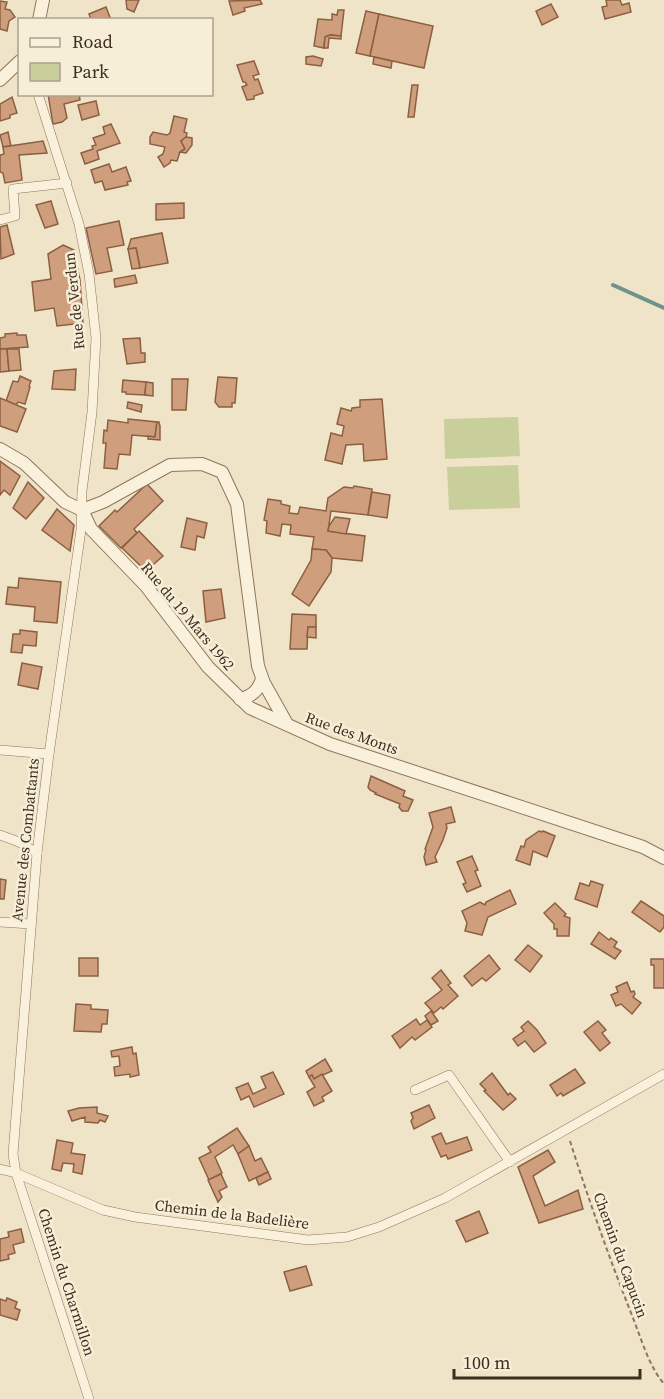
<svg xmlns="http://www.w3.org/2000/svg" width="664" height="1399" viewBox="0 0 664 1399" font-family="'Source Serif 4',serif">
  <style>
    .green { fill: #c9cf9b }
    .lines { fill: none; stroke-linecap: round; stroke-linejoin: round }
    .stream { stroke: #6f938a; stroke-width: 4 }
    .building { fill: #cf9f7d; stroke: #8d5f41; stroke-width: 1.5 }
    .minor-casing { stroke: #8d765c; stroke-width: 10 }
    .tertiary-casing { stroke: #8d765c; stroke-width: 14 }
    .path { stroke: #8d765c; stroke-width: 2; stroke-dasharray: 4.5 3; stroke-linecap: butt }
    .minor { stroke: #faf1dc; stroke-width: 9 }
    .tertiary { stroke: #faf1dc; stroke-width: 12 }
    .labels { text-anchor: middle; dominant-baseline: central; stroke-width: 5; stroke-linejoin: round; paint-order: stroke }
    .street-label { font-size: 15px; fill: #3d2e20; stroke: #f7eed8 }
  </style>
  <rect width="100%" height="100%" fill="#f0e4c8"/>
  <g class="green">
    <path d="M518,417L520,456L445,459L444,419Z"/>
    <path d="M518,465L520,508L449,510L447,467Z"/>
  </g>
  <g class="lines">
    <path class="stream" d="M613,285L664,308"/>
  </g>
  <g class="building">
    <path d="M126,0H139L134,12L127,9Z"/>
    <path d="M260,0L262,4L244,8L245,11L233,15L229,1Z"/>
    <path d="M606,0H620L622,5L629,3L631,12L605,19L602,7L607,6Z"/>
    <path d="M0,1L7,2L5,9L10,10L15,17L9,21L7,31L0,29Z"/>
    <path d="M551,4L558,17L542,25L536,11Z"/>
    <path d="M106,7L111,20H91L89,14Z"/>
    <path d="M338,10H344L341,36L330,35L325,37L324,48L314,46L318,19L332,20V14L337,15Z"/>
    <path d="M366,11L379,14L370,56L356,53Z"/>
    <path d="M379,14L433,26L424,68L370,56Z"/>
    <path d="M330,35L341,36V39L329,38L328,48H324L325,37Z"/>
    <path d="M313,56L323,59L321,66L306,64V57Z"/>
    <path d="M374,57L392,61L391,68L373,64Z"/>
    <path d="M254,61L259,74L253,76L255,80L258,79L263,93L254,96V99L247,100L242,87L247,85L245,82H243L237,65Z"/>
    <path d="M412,85H418L414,117H408Z"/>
    <path d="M48,94H79L80,100L64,104L67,118L62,122L53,124Z"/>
    <path d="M12,97L17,113L10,115V118L0,121V104Z"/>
    <path d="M96,101L99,115L82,120L78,105Z"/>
    <path d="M174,116L187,119L184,132L187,133L186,139L181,141L185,149L180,152L177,161L171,160L170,163L164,167L158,157L163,154L165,147L150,144V137L153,132L167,135L170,133Z"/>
    <path d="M111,124L120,143L97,151L99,159L85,164L81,153L93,149L92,146L96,145L93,138L105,134L103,127Z"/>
    <path d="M8,132L11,146L3,147L0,135Z"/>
    <path d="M186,137L192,138V145L186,153L180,152L185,149L181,141Z"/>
    <path d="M43,141L47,153L19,155L22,180L5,183L3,173L0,172V155L4,154L3,147Z"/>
    <path d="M109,164L112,172L126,167L131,181L127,182L128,185L105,190L102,181L95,183L91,170Z"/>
    <path d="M51,201L58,224L45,228L36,205Z"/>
    <path d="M184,203V218L156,220V204Z"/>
    <path d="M119,221L124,245L107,248L112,271L96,274L86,228Z"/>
    <path d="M7,225L14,254L1,259L0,227Z"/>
    <path d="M162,233L168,263L140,268L136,248L128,249L131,239Z"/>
    <path d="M63,245L74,250L80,280L83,323L57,326L54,308L35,311L32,282L51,279L48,254Z"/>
    <path d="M136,248L140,268L132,269L128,249Z"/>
    <path d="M135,275L137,283L115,287L114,279Z"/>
    <path d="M17,333V335H26L28,347L0,349V338L5,337V334Z"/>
    <path d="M140,338L141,353H145V362L127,364L123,339Z"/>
    <path d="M0,349H7L9,371L0,372Z"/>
    <path d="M7,349H19L21,370L9,371Z"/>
    <path d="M76,369L75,390L52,389L54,371Z"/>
    <path d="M20,376L31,381L29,386L30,387L25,404L18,402L16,405L6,401L13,381L18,382Z"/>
    <path d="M218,377L237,378L235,403H232V407H219L215,402Z"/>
    <path d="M172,379H188L186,410H172Z"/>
    <path d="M123,380L146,382L145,395L126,394V392H122Z"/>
    <path d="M146,382L153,383V396L145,395Z"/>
    <path d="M0,398L26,409L17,432L0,426Z"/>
    <path d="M382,399L387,459L364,461L363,444L346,445L342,464L325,460L331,433L342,436L344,426L337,424L341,408L351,411L352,408L360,407V400Z"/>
    <path d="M128,402L142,405L141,412L127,408Z"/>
    <path d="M128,419L157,422L155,437L132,435L130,455L119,454L117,469L104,468L106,443H103L104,430L107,431L108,420L128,423Z"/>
    <path d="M157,422H159L160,426V440L148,439V436L155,437Z"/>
    <path d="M0,461L20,476L10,495L4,490L0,495Z"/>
    <path d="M28,482L44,498L26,519L13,508Z"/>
    <path d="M147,484L163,501L134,529L137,533L121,548L99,526L115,510L117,512Z"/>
    <path d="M354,486L372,489L368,515L331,511L328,531L365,536L362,561L332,558L326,550L312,549L314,537L290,534L291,525L282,524L280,536L266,533L267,521L264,520L268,499L281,501V504L290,506L289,513L298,514L300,507L326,511L328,498L344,487L353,488Z"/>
    <path d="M372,492L390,495L387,518L368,515Z"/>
    <path d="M57,509L74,525L70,551L42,530Z"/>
    <path d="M335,517L350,519L346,534L328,531L329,526Z"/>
    <path d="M187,518L207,523L204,538L197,536L195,550L181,547Z"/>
    <path d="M139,531L163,556L146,571L122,548Z"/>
    <path d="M312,549L326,550L332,558L331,572L309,606L292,594L311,560Z"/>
    <path d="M19,578L61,582L57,623L34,621L35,607L6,604L8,587L18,588Z"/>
    <path d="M221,589L225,618L206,622L203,591Z"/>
    <path d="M292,614L316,615V627H308L307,649H290Z"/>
    <path d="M308,627H316V638L307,637Z"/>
    <path d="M20,630L37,632L36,646L23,645L22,653L11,652L13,634H20Z"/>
    <path d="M22,663L42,667L38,689L18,685Z"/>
    <path d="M371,776L405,791L403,796L413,800L408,811H402L399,807L400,804L375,794L376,793L370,790L368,787Z"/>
    <path d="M451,807L455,822L446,824L447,828L443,840L435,857L437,862L426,865L424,857L426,850L425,849L433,827L429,813Z"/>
    <path d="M539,831L542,832L543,831L555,836L547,857L533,851L530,865L516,860L521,846L524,847L526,840Z"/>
    <path d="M472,856L478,870L475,871L481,886L467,892L463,884L466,883L457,862Z"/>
    <path d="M0,879L6,880L4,899H0Z"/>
    <path d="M591,881L603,885L597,907L575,899L580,883L589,886Z"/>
    <path d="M510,890L516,904L488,917L482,935L465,931L467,923L462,911L480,902L485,905L486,902Z"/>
    <path d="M641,901L664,916V927L660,932L632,912Z"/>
    <path d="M555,903L566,914L564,916L570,918L569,936H557V929H554V924L544,913Z"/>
    <path d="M599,932L609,940L611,938L617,942L614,947L621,951L615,959L591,944Z"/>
    <path d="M528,945L542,956L530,972L515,960Z"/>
    <path d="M489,955L500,969L486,981L482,978L472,986L464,976Z"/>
    <rect x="79" y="958" width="19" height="18"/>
    <path d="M651,959H664V988H654V965H651Z"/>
    <path d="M441,970L451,983L448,985L458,996L443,1009L441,1007L434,1013L425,1003L442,990L432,978Z"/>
    <path d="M627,982L631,992L634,991L635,994L633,997L641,1003L632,1014L621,1004L616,1006L611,995L618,992L616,987Z"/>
    <path d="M76,1004L91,1005V1009L108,1010L107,1024H102L101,1032L74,1031Z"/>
    <path d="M431,1011L438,1021L431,1025L425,1016Z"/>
    <path d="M416,1019L420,1025L427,1020L432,1027L415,1040L412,1037L400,1048L392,1036Z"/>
    <path d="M528,1021L537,1030L546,1043L534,1052L525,1041L518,1046L513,1039L524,1031L521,1027Z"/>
    <path d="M598,1021L606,1030L602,1033L610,1043L600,1051L584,1032Z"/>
    <path d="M132,1047L133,1054L136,1053L139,1075L130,1077V1074L115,1076L114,1067L120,1066L119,1056L112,1057L111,1051Z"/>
    <path d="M325,1059L332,1071L314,1079L312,1075L309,1077L306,1071Z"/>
    <path d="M575,1069L585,1083L563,1096L561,1093L557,1096L550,1085Z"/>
    <path d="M273,1072L284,1094L254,1107L249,1096L241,1100L236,1088L248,1083L253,1094L266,1088L261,1077Z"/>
    <path d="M492,1073L508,1095L510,1093L516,1099L503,1110L484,1091L486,1090L480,1084Z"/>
    <path d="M322,1074L332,1091L322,1097L324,1101L314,1106L307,1092L315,1087L309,1077L312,1075L314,1079Z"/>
    <path d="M429,1105L435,1118L414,1129L411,1121L413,1118L411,1113Z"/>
    <path d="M97,1107V1113L108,1116L105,1122L100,1120L98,1123L85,1122V1117L72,1121L68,1111L79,1108Z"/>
    <path d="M237,1128L249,1146L238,1154L233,1145L215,1157L222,1173L209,1180L199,1158L211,1152L208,1147Z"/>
    <path d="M441,1133L446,1144L467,1137L472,1150L448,1159L446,1155L441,1157L432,1137Z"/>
    <path d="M57,1140L73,1143L71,1153L85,1155L82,1174L73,1172L74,1164L63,1163L61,1171L52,1169Z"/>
    <path d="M249,1146L255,1161L261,1158L268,1172L249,1181L238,1154Z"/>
    <path d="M548,1150L555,1162L533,1176L545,1206L578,1190L583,1209L539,1223L518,1167Z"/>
    <path d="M268,1172L271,1179L259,1185L256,1178Z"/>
    <path d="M221,1174L227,1187L219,1191L222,1197L218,1202L208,1180Z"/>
    <path d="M479,1211L488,1233L466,1242L456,1221Z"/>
    <path d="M21,1229L24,1242L13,1245L15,1253L8,1255L9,1259L0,1261V1239L9,1237L8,1232Z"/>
    <path d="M306,1266L312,1285L290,1291L284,1272Z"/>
    <path d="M7,1298L17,1302L15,1308L20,1310L17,1320L0,1315V1299L6,1301Z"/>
  </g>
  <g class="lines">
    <defs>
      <g id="minor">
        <path d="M38,94L79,224L89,274L96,338L92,412L82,491L81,530L49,754L37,853L13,1154L16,1173L89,1399"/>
        <path d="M0,220L15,216L13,189L67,183"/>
        <path d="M0,750L49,754"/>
        <path d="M0,835L19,842L37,853"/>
        <path d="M0,922L31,924"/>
        <path d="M415,1090L449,1075L510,1162"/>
        <path d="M0,1169L16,1173L103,1210L135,1217L308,1240L347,1237L379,1227L445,1198L664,1074"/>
      </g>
      <g id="tertiary">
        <path d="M39,20L43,0"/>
        <path d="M0,80L20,61"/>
        <path d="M0,449L24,463L65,502L82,510"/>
        <path d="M82,510L91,529L146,586L208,667L250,708L330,744L643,847L664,858"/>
        <path d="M82,510L103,502L170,465L202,464L222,472L237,504L258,666L264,683L287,724"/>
        <path d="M240,699C252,696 258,691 262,679"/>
      </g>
    </defs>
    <use href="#minor" class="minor-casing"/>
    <use href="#tertiary" class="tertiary-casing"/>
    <path class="path" d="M570,1141C589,1201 610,1260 633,1318C642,1341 649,1366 664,1384"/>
    <use href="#minor" class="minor"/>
    <use href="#tertiary" class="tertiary"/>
  </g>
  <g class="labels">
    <g class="street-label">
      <text transform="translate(74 301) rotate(-96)">Rue de Verdun</text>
      <text transform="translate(188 616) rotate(50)">Rue du 19 Mars 1962</text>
      <text transform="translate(352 733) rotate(20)">Rue des Monts</text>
      <text transform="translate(25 840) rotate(-84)">Avenue des Combattants</text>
      <text transform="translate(232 1214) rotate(7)">Chemin de la Badelière</text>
      <text transform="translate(621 1255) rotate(70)">Chemin du Capucin</text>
      <text transform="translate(67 1282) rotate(72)">Chemin du Charmillon</text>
    </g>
  </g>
  <rect x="18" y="18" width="195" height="78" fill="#f7eed8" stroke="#ada18e" stroke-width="1.5"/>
  <rect x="30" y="38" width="30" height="9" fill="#faf1dc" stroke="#ada18e" stroke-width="1.5"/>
  <text x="72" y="48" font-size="18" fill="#3d2e20">Road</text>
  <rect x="30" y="63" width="30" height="18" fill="#c9cf9b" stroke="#ada18e" stroke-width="1.5"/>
  <text x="72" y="78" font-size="18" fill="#3d2e20">Park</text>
  <path d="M454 1369v9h186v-9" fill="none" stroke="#3d2e20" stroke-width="3"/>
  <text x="463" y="1369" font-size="18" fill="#3d2e20" stroke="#f7eed8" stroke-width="4.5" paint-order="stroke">100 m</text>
</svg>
